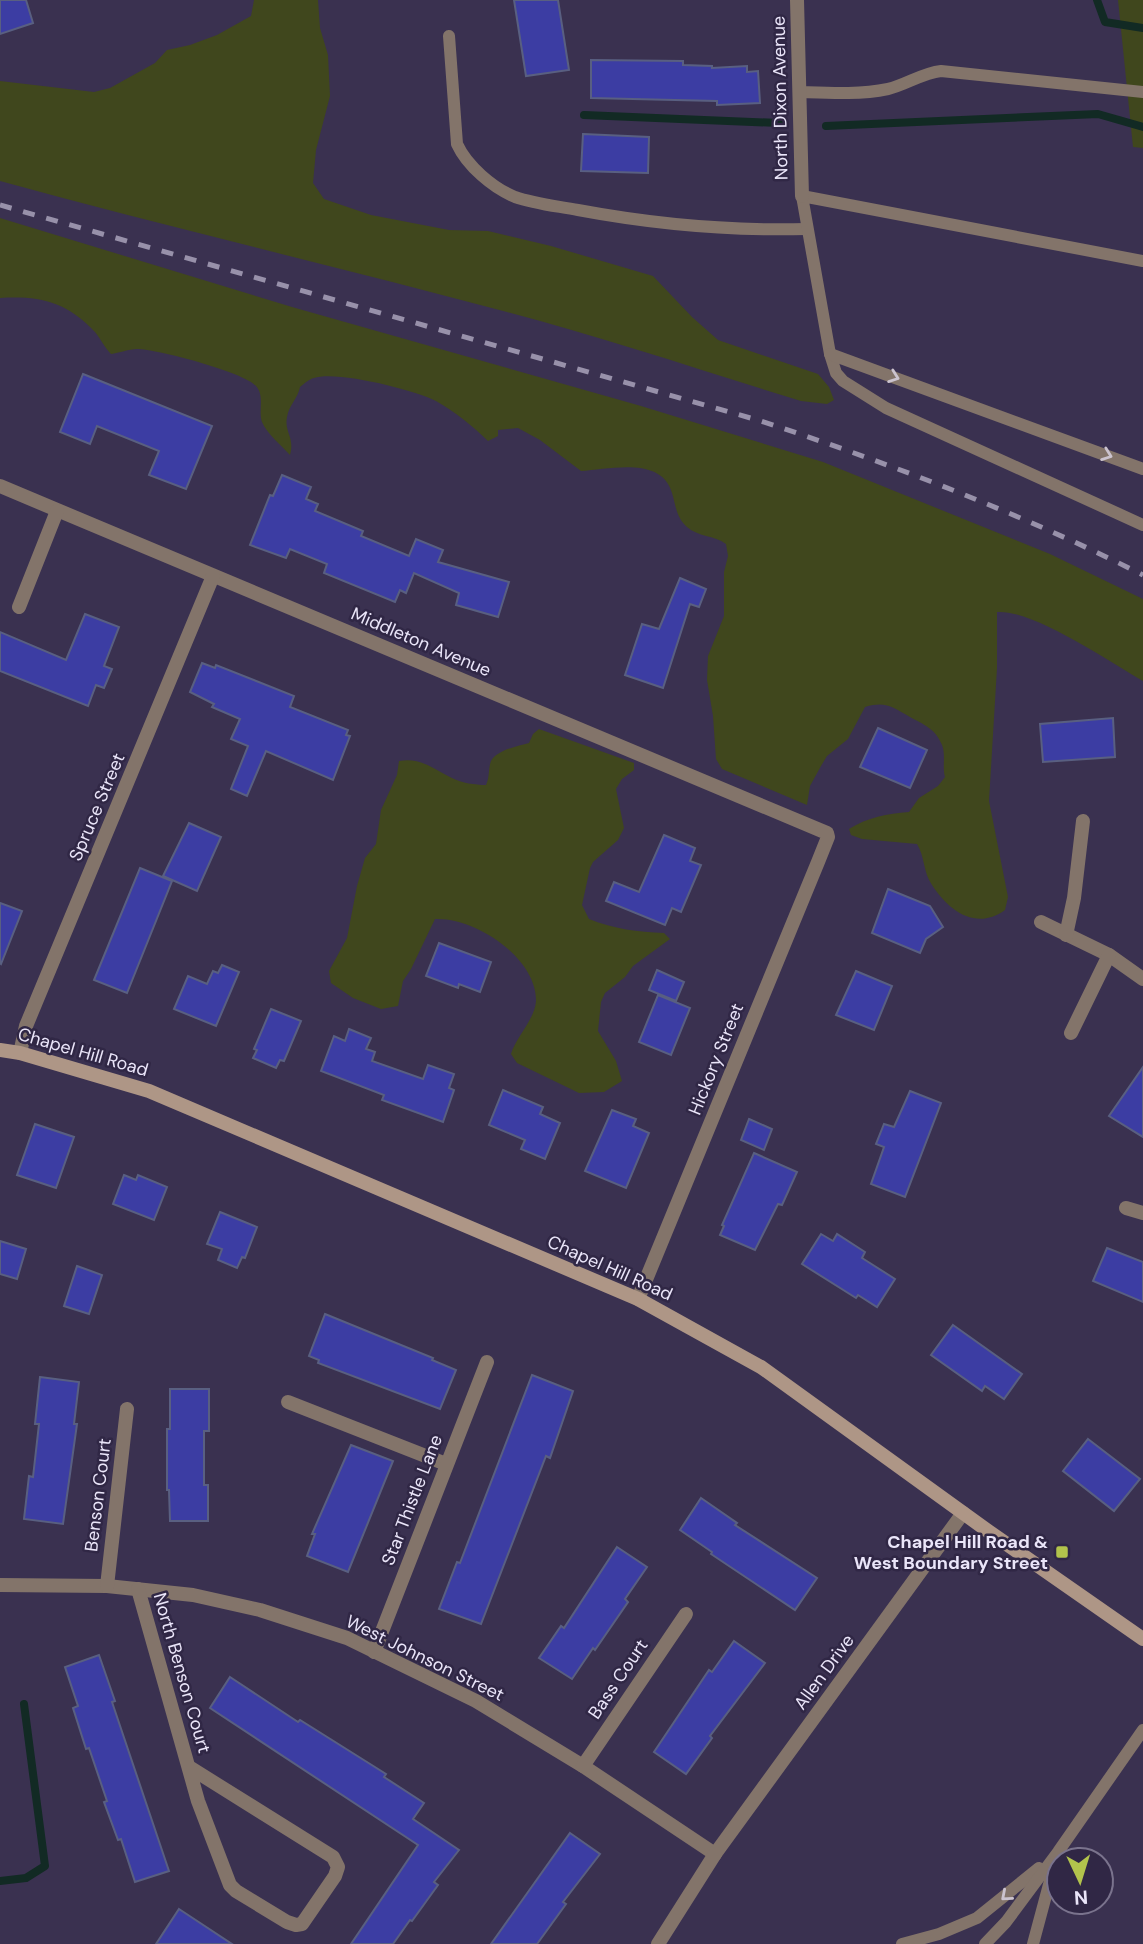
<svg xmlns="http://www.w3.org/2000/svg" width="1143" height="1944" viewBox="0 0 1143 1944" font-family="'DM Sans',sans-serif">
  <style>
    .green { fill: #40471d }
    .lines { fill: none; stroke-linecap: round; stroke-linejoin: round }
    .stream { stroke: #122a24; stroke-width: 8 }
    .building { fill: #3c3da3; stroke: #595f81; stroke-width: 2 }
    .service { stroke: #83746a; stroke-width: 12 }
    .minor { stroke: #83746a; stroke-width: 14 }
    .secondary { stroke: #ae9686; stroke-width: 14 }
    .rail { stroke: #9891aa; stroke-width: 5; stroke-dasharray: 12 12; stroke-linecap: butt }
    .oneway { stroke: #cbc3ce }
    .poi-dot { fill: #b2c34c; stroke: #302745; stroke-width: 2.5 }
    .labels { text-anchor: middle; dominant-baseline: central; stroke-width: 5; stroke-linejoin: round; paint-order: stroke }
    .street-label { font-size: 18px; fill: #eae5f9; stroke: #302745 }
    .poi-label { font-size: 18px; font-weight: bold; fill: #eae5f9; stroke: #302745; text-anchor: end }
  </style>
  <rect width="100%" height="100%" fill="#3a3150"/>
  <g class="green">
    <path d="M254,0H318L320,28L328,55L330,96L316,150L313,183L324,199L371,215L449,230L488,231L551,246L653,276L692,317L718,340L818,374L829,387L834,400L827,404L801,401C703,371 606,338 507,312C338,267 168,227 0,181V81L94,92L110,88L155,63L167,50L190,45L217,35L251,16Z"/>
    <path d="M1118,0H1143V148L1133,147Z"/>
    <path d="M0,218L292,307L641,406L823,462L1050,554L1143,599V681C1110,662 1032,609 997,612V668L989,801L1008,897L1005,910C976,931 949,911 932,885C923,872 925,857 917,844L862,839L851,835L849,829C868,817 887,814 909,812L919,798L938,786L945,777C942,767 946,755 942,745C935,728 924,725 910,717C892,707 886,701 865,707L848,739L827,756L821,766L810,786L807,805L722,769L716,759L713,716L707,680L708,656L724,616V572L728,556L726,544C714,535 698,537 687,527C676,517 676,506 672,493C662,456 610,469 581,471L540,440L518,428L498,430V436L488,441C473,426 455,412 436,401C415,390 336,370 314,378C309,379 304,384 300,387C298,398 289,405 287,417C284,432 295,437 290,455C281,445 267,434 262,422C258,411 265,396 256,386C244,372 156,349 137,349C129,349 119,353 111,354C104,347 101,339 95,332C65,301 40,296 0,298Z"/>
    <path d="M539,729L634,763V770L622,779L616,789L624,828L618,840L593,862L590,868L582,905L589,919C614,929 638,932 664,933L670,939L633,966L625,977L605,993L601,1002L598,1031L616,1061L622,1081L604,1092L579,1093L517,1063L511,1054C516,1037 535,1019 536,1001C537,958 475,917 435,919L411,969L403,981L398,1006L381,1009L353,998L331,983L329,971L347,938L357,886L365,858L376,844L381,810L397,775L399,761C421,757 433,769 452,778C462,783 475,785 486,785C490,777 488,769 491,761C497,750 518,746 529,743L533,734Z"/>
  </g>
  <g class="lines">
    <g class="stream">
      <path d="M1097,0L1105,22L1143,28"/>
      <path d="M584,115L779,123"/>
      <path d="M826,126L1098,114L1143,127"/>
      <path d="M0,1881L26,1878L45,1866L24,1704"/>
    </g>
  </g>
  <g class="building">
    <path d="M0,0H26L33,23L0,34Z"/>
    <path d="M514,0H558L569,70L526,76Z"/>
    <path d="M591,60L683,61V65L712,66V68L747,66V72L758,71L760,103L717,105V101L591,98Z"/>
    <path d="M583,134L649,137L648,173L581,171Z"/>
    <path d="M83,374L212,426L186,489L149,475L159,451L97,426L90,444L60,432Z"/>
    <path d="M282,475L311,487L306,499L318,504L315,511L363,531L361,536L409,556L416,539L443,550L438,562L509,582L498,617L456,605L459,593L414,573L406,593L400,590L395,602L324,573L327,564L290,549L286,558L250,545L270,495L273,496Z"/>
    <path d="M680,578L706,589L699,607L690,604L663,688L625,675L642,624L659,629Z"/>
    <path d="M85,614L119,627L104,666L112,669L104,688L96,685L88,706L0,671V632L66,660Z"/>
    <path d="M202,663L215,668L216,665L294,696L290,707L348,730L346,735L350,736L333,780L266,751L247,796L231,789L248,746L231,739L240,719L212,707L214,704L190,692Z"/>
    <path d="M1113,718L1115,757L1043,762L1040,724Z"/>
    <path d="M878,728L927,750L910,788L860,767Z"/>
    <path d="M189,823L221,837L197,891L163,876Z"/>
    <path d="M664,835L695,848L690,861L701,865L681,912L672,908L665,925L606,901L614,882L639,892Z"/>
    <path d="M140,868L172,881L127,993L94,980Z"/>
    <path d="M888,889L930,906L943,927L926,939L920,953L872,933Z"/>
    <path d="M0,903L22,911L1,964L0,963Z"/>
    <path d="M439,943L491,962L480,992L459,984L458,988L426,976Z"/>
    <path d="M222,965L239,972L216,1026L174,1009L188,976L207,984L213,971L218,973Z"/>
    <path d="M657,970L684,982L676,1001L649,990Z"/>
    <path d="M856,971L892,986L874,1030L836,1015Z"/>
    <path d="M658,995L690,1008L671,1055L639,1042Z"/>
    <path d="M271,1009L301,1021L284,1061L280,1060L276,1068L253,1058L257,1050L254,1049Z"/>
    <path d="M349,1029L371,1038L366,1049L375,1052L372,1061L423,1079L428,1065L454,1074L449,1088L454,1090L443,1122L382,1100L384,1095L321,1071L334,1036L345,1041Z"/>
    <path d="M1143,1067V1137L1109,1116Z"/>
    <path d="M503,1090L543,1107L540,1114L560,1123L545,1159L521,1149L525,1140L489,1125Z"/>
    <path d="M910,1091L941,1103L905,1197L871,1184L884,1147L876,1144L884,1124L894,1127Z"/>
    <path d="M612,1110L636,1119L633,1126L649,1133L626,1188L585,1171Z"/>
    <path d="M749,1119L772,1129L764,1150L741,1140Z"/>
    <path d="M35,1124L74,1137L56,1188L17,1175Z"/>
    <path d="M754,1153L797,1172L782,1205L778,1204L755,1250L720,1235L724,1226L722,1225Z"/>
    <path d="M124,1175L136,1180L138,1175L167,1187L154,1220L113,1204Z"/>
    <path d="M220,1212L257,1227L245,1258L242,1257L237,1268L218,1260L222,1249L207,1244Z"/>
    <path d="M821,1234L833,1241L837,1234L865,1252L862,1258L895,1279L877,1307L858,1295L856,1298L802,1264Z"/>
    <path d="M0,1241L26,1249L17,1279L0,1274Z"/>
    <path d="M1107,1248L1143,1262V1302L1093,1281Z"/>
    <path d="M77,1266L102,1275L89,1314L64,1306Z"/>
    <path d="M325,1314L433,1358L432,1360L456,1370L440,1409L318,1363L319,1360L309,1356Z"/>
    <path d="M953,1325L1022,1374L1004,1399L985,1386L982,1391L931,1355Z"/>
    <path d="M532,1375L573,1391L550,1458L546,1456L481,1624L439,1609L457,1562L460,1563Z"/>
    <path d="M40,1377L79,1382L74,1424H77L63,1524L24,1519L29,1476L33,1477L39,1424H35Z"/>
    <path d="M170,1389H209V1431H204V1485H208V1521H170L169,1490H167V1429H170Z"/>
    <path d="M1088,1439L1140,1479L1114,1511L1063,1471Z"/>
    <path d="M351,1445L393,1461L348,1572L307,1556L315,1534H312Z"/>
    <path d="M701,1498L737,1523L735,1525L817,1578L795,1610L711,1554L712,1552L680,1530Z"/>
    <path d="M617,1547L647,1567L625,1599L628,1602L595,1650L593,1648L572,1679L539,1658L561,1626L564,1628Z"/>
    <path d="M734,1641L765,1663L710,1736L712,1738L686,1774L654,1752L709,1670L712,1672Z"/>
    <path d="M99,1655L115,1701L112,1702L169,1871L135,1882L121,1839L118,1840L104,1802L107,1801L89,1748L86,1749L73,1708L78,1706L65,1667Z"/>
    <path d="M230,1677L298,1722L300,1720L386,1774L384,1777L424,1803L413,1819L459,1850L434,1882L438,1885L412,1921L410,1920L393,1944H351L418,1845L210,1708Z"/>
    <path d="M570,1833L600,1854L563,1902L566,1904L537,1944H491Z"/>
    <path d="M179,1909L232,1944H156Z"/>
  </g>
  <g class="lines">
    <g class="service">
      <path d="M449,36L457,144C467,166 493,188 515,197C535,204 557,206 578,210C653,224 729,231 806,229"/>
      <path d="M799,92C828,93 859,95 888,89C906,85 922,73 941,71L1143,92"/>
      <path d="M1143,261L802,196L830,354L836,373L843,381L886,408L1143,525"/>
      <path d="M830,354L1143,469"/>
      <path d="M902,1944L939,1934L977,1918L1039,1868"/>
      <path d="M985,1944L1006,1922L1058,1852L1143,1730"/>
      <path d="M1033,1944L1055,1862"/>
    </g>
    <g class="minor">
      <path d="M797,0L802,196"/>
      <path d="M0,486L827,833L828,837L818,862L638,1299"/>
      <path d="M19,607L57,511"/>
      <path d="M1041,922L1109,955L1143,979"/>
      <path d="M1066,935L1074,898L1083,821"/>
      <path d="M1071,1033L1109,955"/>
      <path d="M20,1053L26,1026L213,576"/>
      <path d="M1126,1208L1143,1213"/>
      <path d="M288,1402L446,1464"/>
      <path d="M0,1585L107,1586L193,1595L260,1610L347,1638L476,1701L583,1766L715,1854"/>
      <path d="M107,1586L127,1409"/>
      <path d="M138,1589L198,1801L230,1885L236,1891L287,1922L296,1925L302,1924L335,1876L338,1867L333,1857L189,1767"/>
      <path d="M374,1652L487,1362"/>
      <path d="M583,1766L686,1614"/>
      <path d="M658,1944L715,1854L963,1513"/>
    </g>
    <path class="secondary" d="M0,1050L20,1053L149,1091L638,1299L761,1367L988,1531L1143,1639"/>
    <path class="rail" d="M0,205L761,421C891,464 1020,513 1143,575"/>
  </g>
  <defs><path id="oneway-chevron" d="M-2-3.5L2.5 0L-2 3.5" fill="none" stroke-width="1.6" stroke-linecap="round" stroke-linejoin="round" transform="scale(1.75)"/></defs>
  <g class="oneway">
    <use href="#oneway-chevron" transform="translate(894 377) rotate(20)"/>
    <use href="#oneway-chevron" transform="translate(1107 455) rotate(20)"/>
    <use href="#oneway-chevron" transform="translate(1006 1896) rotate(139)"/>
  </g>
  <rect class="poi-dot" x="1055" y="1545" width="14" height="14" rx="3.5"/>
  <g class="labels">
    <g class="street-label">
      <text transform="translate(780 98) rotate(-91)">North Dixon Avenue</text>
      <text transform="translate(421 642) rotate(23)">Middleton Avenue</text>
      <text transform="translate(97 807) rotate(-67)">Spruce Street</text>
      <text transform="translate(83 1052) rotate(16)">Chapel Hill Road</text>
      <text transform="translate(716 1059) rotate(-68)">Hickory Street</text>
      <text transform="translate(610 1268) rotate(24)">Chapel Hill Road</text>
      <text transform="translate(98 1495) rotate(-83)">Benson Court</text>
      <text transform="translate(412 1500) rotate(-69)">Star Thistle Lane</text>
      <text transform="translate(425 1658) rotate(26)">West Johnson Street</text>
      <text transform="translate(824 1672) rotate(-54)">Allen Drive</text>
      <text transform="translate(182 1673) rotate(74)">North Benson Court</text>
      <text transform="translate(618 1679) rotate(-56)">Bass Court</text>
    </g>
    <g class="poi-label">
      <text x="1048" y="1542">Chapel Hill Road &amp;<tspan x="1048" dy="21">West Boundary Street</tspan></text>
    </g>
  </g>
  <g transform="translate(1080 1881) rotate(176)"><circle r="33" fill="#302745" stroke="#7a738d" stroke-width="2"/>
  <path d="M0-5L12 26L0 18L-12 26Z" fill="#b2c34c"/>
  <text y="-10" font-size="19" font-weight="bold" text-anchor="middle" fill="#eae5f9">N</text>
  </g>
</svg>
